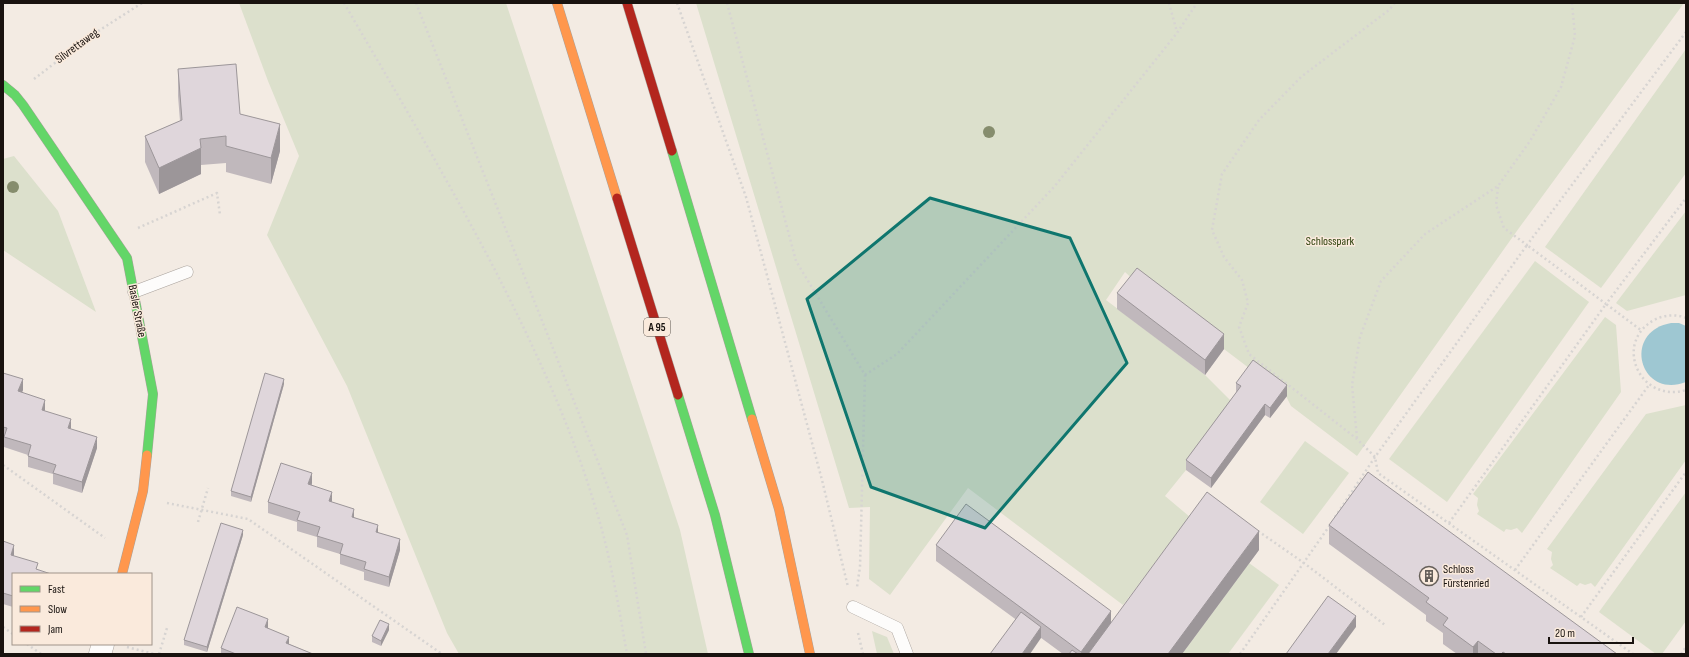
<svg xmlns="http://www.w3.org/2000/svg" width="1689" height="657" viewBox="0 0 1689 657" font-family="'Sofia Sans Condensed',sans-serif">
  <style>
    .green { fill: #dce0cc }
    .water { fill: #9ec7d2 }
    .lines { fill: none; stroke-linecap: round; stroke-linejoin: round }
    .lane-casing { stroke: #a9a29c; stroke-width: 13 }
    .street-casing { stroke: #a9a29c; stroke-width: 23 }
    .fast-casing { stroke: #a9a29c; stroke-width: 10 }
    .slow-casing { stroke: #a9a29c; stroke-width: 10 }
    .jam-casing { stroke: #a9a29c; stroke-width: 10 }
    .path { stroke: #d7d4d2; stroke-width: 2.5; stroke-dasharray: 2 3; stroke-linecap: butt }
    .lane { stroke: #fdfcfb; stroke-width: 12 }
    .street { stroke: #fdfcfb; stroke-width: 22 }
    .fast { stroke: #63d668; stroke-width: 9 }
    .slow { stroke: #ff974d; stroke-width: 9 }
    .jam { stroke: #b3261e; stroke-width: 9 }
    .tree { fill: #868d6d }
    .wall { fill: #c0b8bc }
    .shaded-wall { fill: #9c9699 }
    .building { fill: #dfd6db; stroke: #9c9699 }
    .marked { fill: #0f766e; fill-opacity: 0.2; stroke: #0f766e; stroke-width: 3; stroke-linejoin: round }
    .labels { text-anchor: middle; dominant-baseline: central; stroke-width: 3; stroke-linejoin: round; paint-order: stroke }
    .shield { fill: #faeadc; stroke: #5c544c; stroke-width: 1 }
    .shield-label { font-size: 11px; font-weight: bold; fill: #19130f }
    .street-label { font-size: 12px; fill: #19130f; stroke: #faeadc }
    .park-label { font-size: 12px; fill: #2d400c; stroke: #faeadc }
    .poi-label { font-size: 12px; fill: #19130f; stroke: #faeadc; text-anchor: start }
  </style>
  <rect width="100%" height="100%" fill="#f3ebe3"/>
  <g class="green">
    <path d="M239,3H506L680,530L708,654H459L447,633L347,386L267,235L299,156L268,81Z"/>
    <path d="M696,3H1684L1519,228L1357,456L1291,406L1286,396L1137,283L1125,272L1106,300L1205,375L1235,405L1186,470L1165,496L1190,517L1123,605L968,488L890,595L869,579L870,507L849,508Z"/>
    <path d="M1686,49V173L1601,288L1545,247Z"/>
    <path d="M14,156L58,211L96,312L3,250V159Z"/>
    <path d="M1686,211V295L1627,311L1616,303Z"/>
    <path d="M1535,261L1589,302L1447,502L1389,459Z"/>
    <path d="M1605,317L1616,325L1621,392L1522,533L1517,528L1511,530L1506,529L1504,532L1477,514L1479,511L1477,505L1478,498L1473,494Z"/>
    <path d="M1686,405V460L1595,587L1591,583L1585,585L1580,583L1577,586L1550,568L1553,565L1551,559L1552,552L1547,549L1646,414Z"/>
    <path d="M1305,441L1349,473L1303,534L1260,502Z"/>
    <path d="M1686,492V621L1662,654H1656L1599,612Z"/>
    <path d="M1249,563L1279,585L1228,654H1182Z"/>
    <path d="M872,631L887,637L894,654H877Z"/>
  </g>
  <path class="water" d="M1671,323H1679L1686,326V382C1640,400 1621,332 1671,323Z"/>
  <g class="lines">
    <defs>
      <g id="lane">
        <path d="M134,292L187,272"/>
        <path d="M853,607L897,628L907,654"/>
      </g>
      <path id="street" d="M100,654L103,644"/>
      <g id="fast">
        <path d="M3,85L15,95L23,105L127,258L153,394L147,455"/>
        <path d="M672,151L752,419"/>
        <path d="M678,395L715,515L749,654"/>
      </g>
      <g id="slow">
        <path d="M557,3L617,198"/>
        <path d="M752,419L779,509L810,654"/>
        <path d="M122,574L143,491L147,455"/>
      </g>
      <g id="jam">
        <path d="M627,3L672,151"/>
        <path d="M617,198L678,395"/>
      </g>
    </defs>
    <use href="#lane" class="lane-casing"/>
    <use href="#street" class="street-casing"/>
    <use href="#fast" class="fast-casing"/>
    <use href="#slow" class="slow-casing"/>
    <use href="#jam" class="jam-casing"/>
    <g class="path">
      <path d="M344,3C396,92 448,180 496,272C534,347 570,423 594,503C610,552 618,604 627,654"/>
      <path d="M416,3L627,535L646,654"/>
      <path d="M677,3L746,197L822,480L848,587"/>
      <path d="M727,3L796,261L865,375L860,567L857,587"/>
      <path d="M1169,3L1177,32"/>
      <path d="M1395,3L1389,10L1301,77L1259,120L1222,174L1212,230L1224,257L1242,280L1248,303L1239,327L1249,354L1357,439L1375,457L1527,245L1606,304L1686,198"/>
      <path d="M34,79L89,37L142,3"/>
      <path d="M1498,187L1496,205L1504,228L1527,245L1686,32"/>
      <path d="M138,228L217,193L220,215"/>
      <path d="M1686,318C1677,314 1665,315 1656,319C1612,341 1639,404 1686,390"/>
      <path d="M865,375L897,354L1054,187L1177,33L1197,3"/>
      <path d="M1357,438L1352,385L1360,337L1381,281L1425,234L1498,186L1530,141L1561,87L1575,36L1572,3"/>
      <path d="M3,465L105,538"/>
      <path d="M167,503L248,519L442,654"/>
      <path d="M1335,517L1375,457L1378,473L1633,654"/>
      <path d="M198,522L208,488"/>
      <path d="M1449,523L1606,304L1642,331"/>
      <path d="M1258,531L1304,563L1385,625"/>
      <path d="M1515,570L1649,385"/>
      <path d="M1581,617L1686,472"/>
      <path d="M3,627L13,634"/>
      <path d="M858,633L863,654"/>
      <path d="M27,644L41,654"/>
      <path d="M127,647L154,654"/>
      <path d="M159,654L167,628"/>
      <path d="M1240,654L1330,525"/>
      <path d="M1681,654L1686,647"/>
    </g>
    <use href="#lane" class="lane"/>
    <use href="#street" class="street"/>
    <use href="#fast" class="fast"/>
    <use href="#slow" class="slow"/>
    <use href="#jam" class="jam"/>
  </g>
  <g class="tree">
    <circle cx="989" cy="132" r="6"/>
    <circle cx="13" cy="187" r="6"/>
  </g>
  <g class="wall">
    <path d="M178,69L240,114L280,151L271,184L226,172V163L201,165V174L159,194L145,162V136L180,121L178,96Z"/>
    <path d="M1117,293L1224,349L1205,375L1117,309Z"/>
    <path d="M3,373L23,390L22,392L45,411L97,448L82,493L53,484V474L28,467V455L4,447V438H3Z"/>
    <path d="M1236,383L1287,396L1270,418L1265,415L1211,488L1186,470V460L1236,393Z"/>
    <path d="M284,384L251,502L231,496V491Z"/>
    <path d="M312,483V485L332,502L354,517L378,532L400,550L389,587L364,580V572L340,564V554L317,547V537L297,531V522L268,513V502Z"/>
    <path d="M1329,525L1617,654H1457L1443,644V633L1426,621V615L1329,544Z"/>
    <path d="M243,535L207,652L184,645V640Z"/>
    <path d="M3,541L13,574V607L3,604Z"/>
    <path d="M936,545L1111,623L1259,550L1182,654H1063L936,561Z"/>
    <path d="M268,629L289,644L313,654H221V648Z"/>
    <path d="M389,630L381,646L372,642V636Z"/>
  </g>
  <g class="shaded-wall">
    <path d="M280,124V151L271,184V158Z"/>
    <path d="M201,148V174L159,194V168Z"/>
    <path d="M1224,334V349L1205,375V360Z"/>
    <path d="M23,379V390L18,402V391Z"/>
    <path d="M284,379V384L251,502V497Z"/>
    <path d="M1287,385V396L1270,418V408Z"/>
    <path d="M45,400V411L42,410Z"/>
    <path d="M1265,404V415L1211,488V478Z"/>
    <path d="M71,419V429L68,428Z"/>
    <path d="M97,437V448L82,493V482Z"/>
    <path d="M312,473V483L308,495V484Z"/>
    <path d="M332,492V502L329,501Z"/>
    <path d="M354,509V519L352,517Z"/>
    <path d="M378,525V535L376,532Z"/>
    <path d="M243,530V535L207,652V647Z"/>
    <path d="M1259,531V550L1182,654H1168Z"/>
    <path d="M400,539V550L389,587V577Z"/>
    <path d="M14,545V556L11,566V555Z"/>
    <path d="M1111,611V626L1090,654H1081V652Z"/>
    <path d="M1356,616V627L1336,654H1328Z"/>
    <path d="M268,619V630L265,627Z"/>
    <path d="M389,624V630L381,646V641Z"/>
    <path d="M1041,627V638L1030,654H1022Z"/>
    <path d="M289,637V648L286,643Z"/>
    <path d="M1478,641V654H1473V647Z"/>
  </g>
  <g class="building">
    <path d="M236,64L240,114L280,124L271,158L226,146V136L200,139L201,148L159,168L145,136L182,120L178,69Z"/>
    <path d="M1137,268L1224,334L1205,360L1117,293Z"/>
    <path d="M1253,360L1287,385L1270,408L1265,404L1211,478L1186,460L1241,386L1236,383Z"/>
    <path d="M3,373L23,379L18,391L45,400L42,410L71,419L68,428L97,437L82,482L53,473L56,465L28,456L31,445L4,437L7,428L3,427Z"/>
    <path d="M265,373L284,379L251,497L231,491Z"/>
    <path d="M281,463L312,473L308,484L332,492L329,501L354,509L352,517L378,525L376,532L400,539L389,577L364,569L366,562L340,554L343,544L317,536L320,527L297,520L300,512L268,502Z"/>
    <path d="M1368,472L1617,654H1506L1503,652L1501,654H1496L1478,641L1473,647L1443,625L1448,618L1426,602L1429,598L1329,525Z"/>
    <path d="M1207,492L1259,531L1168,654H1088Z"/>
    <path d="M966,504L1111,611L1081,652L936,545Z"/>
    <path d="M221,523L243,530L207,647L184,640Z"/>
    <path d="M3,541L14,545L11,555L38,563L36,569L51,574H13V596L3,593Z"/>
    <path d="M1328,596L1356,616L1328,654H1286Z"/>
    <path d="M237,607L268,619L265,627L289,637L286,643L313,654H236L221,648Z"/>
    <path d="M1021,612L1041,627L1022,654H990Z"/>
    <path d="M380,620L389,624L381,641L372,636Z"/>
    <path d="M1072,650L1078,654H1069Z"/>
  </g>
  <path class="marked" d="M930,198L1070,238L1127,363L985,528L871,487L807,299Z"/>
  <defs>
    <symbol id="building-ring" viewBox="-11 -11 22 22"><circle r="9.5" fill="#faeadc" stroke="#655f59" stroke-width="1.5"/><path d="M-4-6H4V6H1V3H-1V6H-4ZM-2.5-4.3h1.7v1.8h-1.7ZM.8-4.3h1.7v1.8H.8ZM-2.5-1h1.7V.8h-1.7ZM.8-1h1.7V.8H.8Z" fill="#655f59"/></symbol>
  </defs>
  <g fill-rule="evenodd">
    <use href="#building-ring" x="1418" y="565" width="22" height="22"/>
  </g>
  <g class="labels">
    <rect class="shield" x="644" y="318" width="26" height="18" rx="3"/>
    <g class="shield-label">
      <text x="657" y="327">A 95</text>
    </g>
    <g class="street-label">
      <text transform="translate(77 46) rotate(-36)">Silvrettaweg</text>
      <text transform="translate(137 311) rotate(79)">Basler Straße</text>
    </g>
    <g class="park-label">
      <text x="1330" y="241">Schlosspark</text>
    </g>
    <g class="poi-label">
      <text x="1443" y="569">Schloss<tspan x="1443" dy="14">Fürstenried</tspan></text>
    </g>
  </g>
  <rect width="1689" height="657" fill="none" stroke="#19130f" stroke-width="8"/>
  <rect x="12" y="573" width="140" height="72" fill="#faeadc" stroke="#a0948a"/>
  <rect x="20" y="586" width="20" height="6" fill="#63d668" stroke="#a0948a"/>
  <text x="48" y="593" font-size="12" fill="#19130f">Fast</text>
  <rect x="20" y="606" width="20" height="6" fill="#ff974d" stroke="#a0948a"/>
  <text x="48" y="613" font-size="12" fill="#19130f">Slow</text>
  <rect x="20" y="626" width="20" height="6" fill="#b3261e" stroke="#a0948a"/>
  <text x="48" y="633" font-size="12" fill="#19130f">Jam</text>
  <path d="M1549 637v6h84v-6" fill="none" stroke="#19130f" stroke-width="2"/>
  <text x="1555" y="637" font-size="12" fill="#19130f" stroke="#faeadc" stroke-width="3" paint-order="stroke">20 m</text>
</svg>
